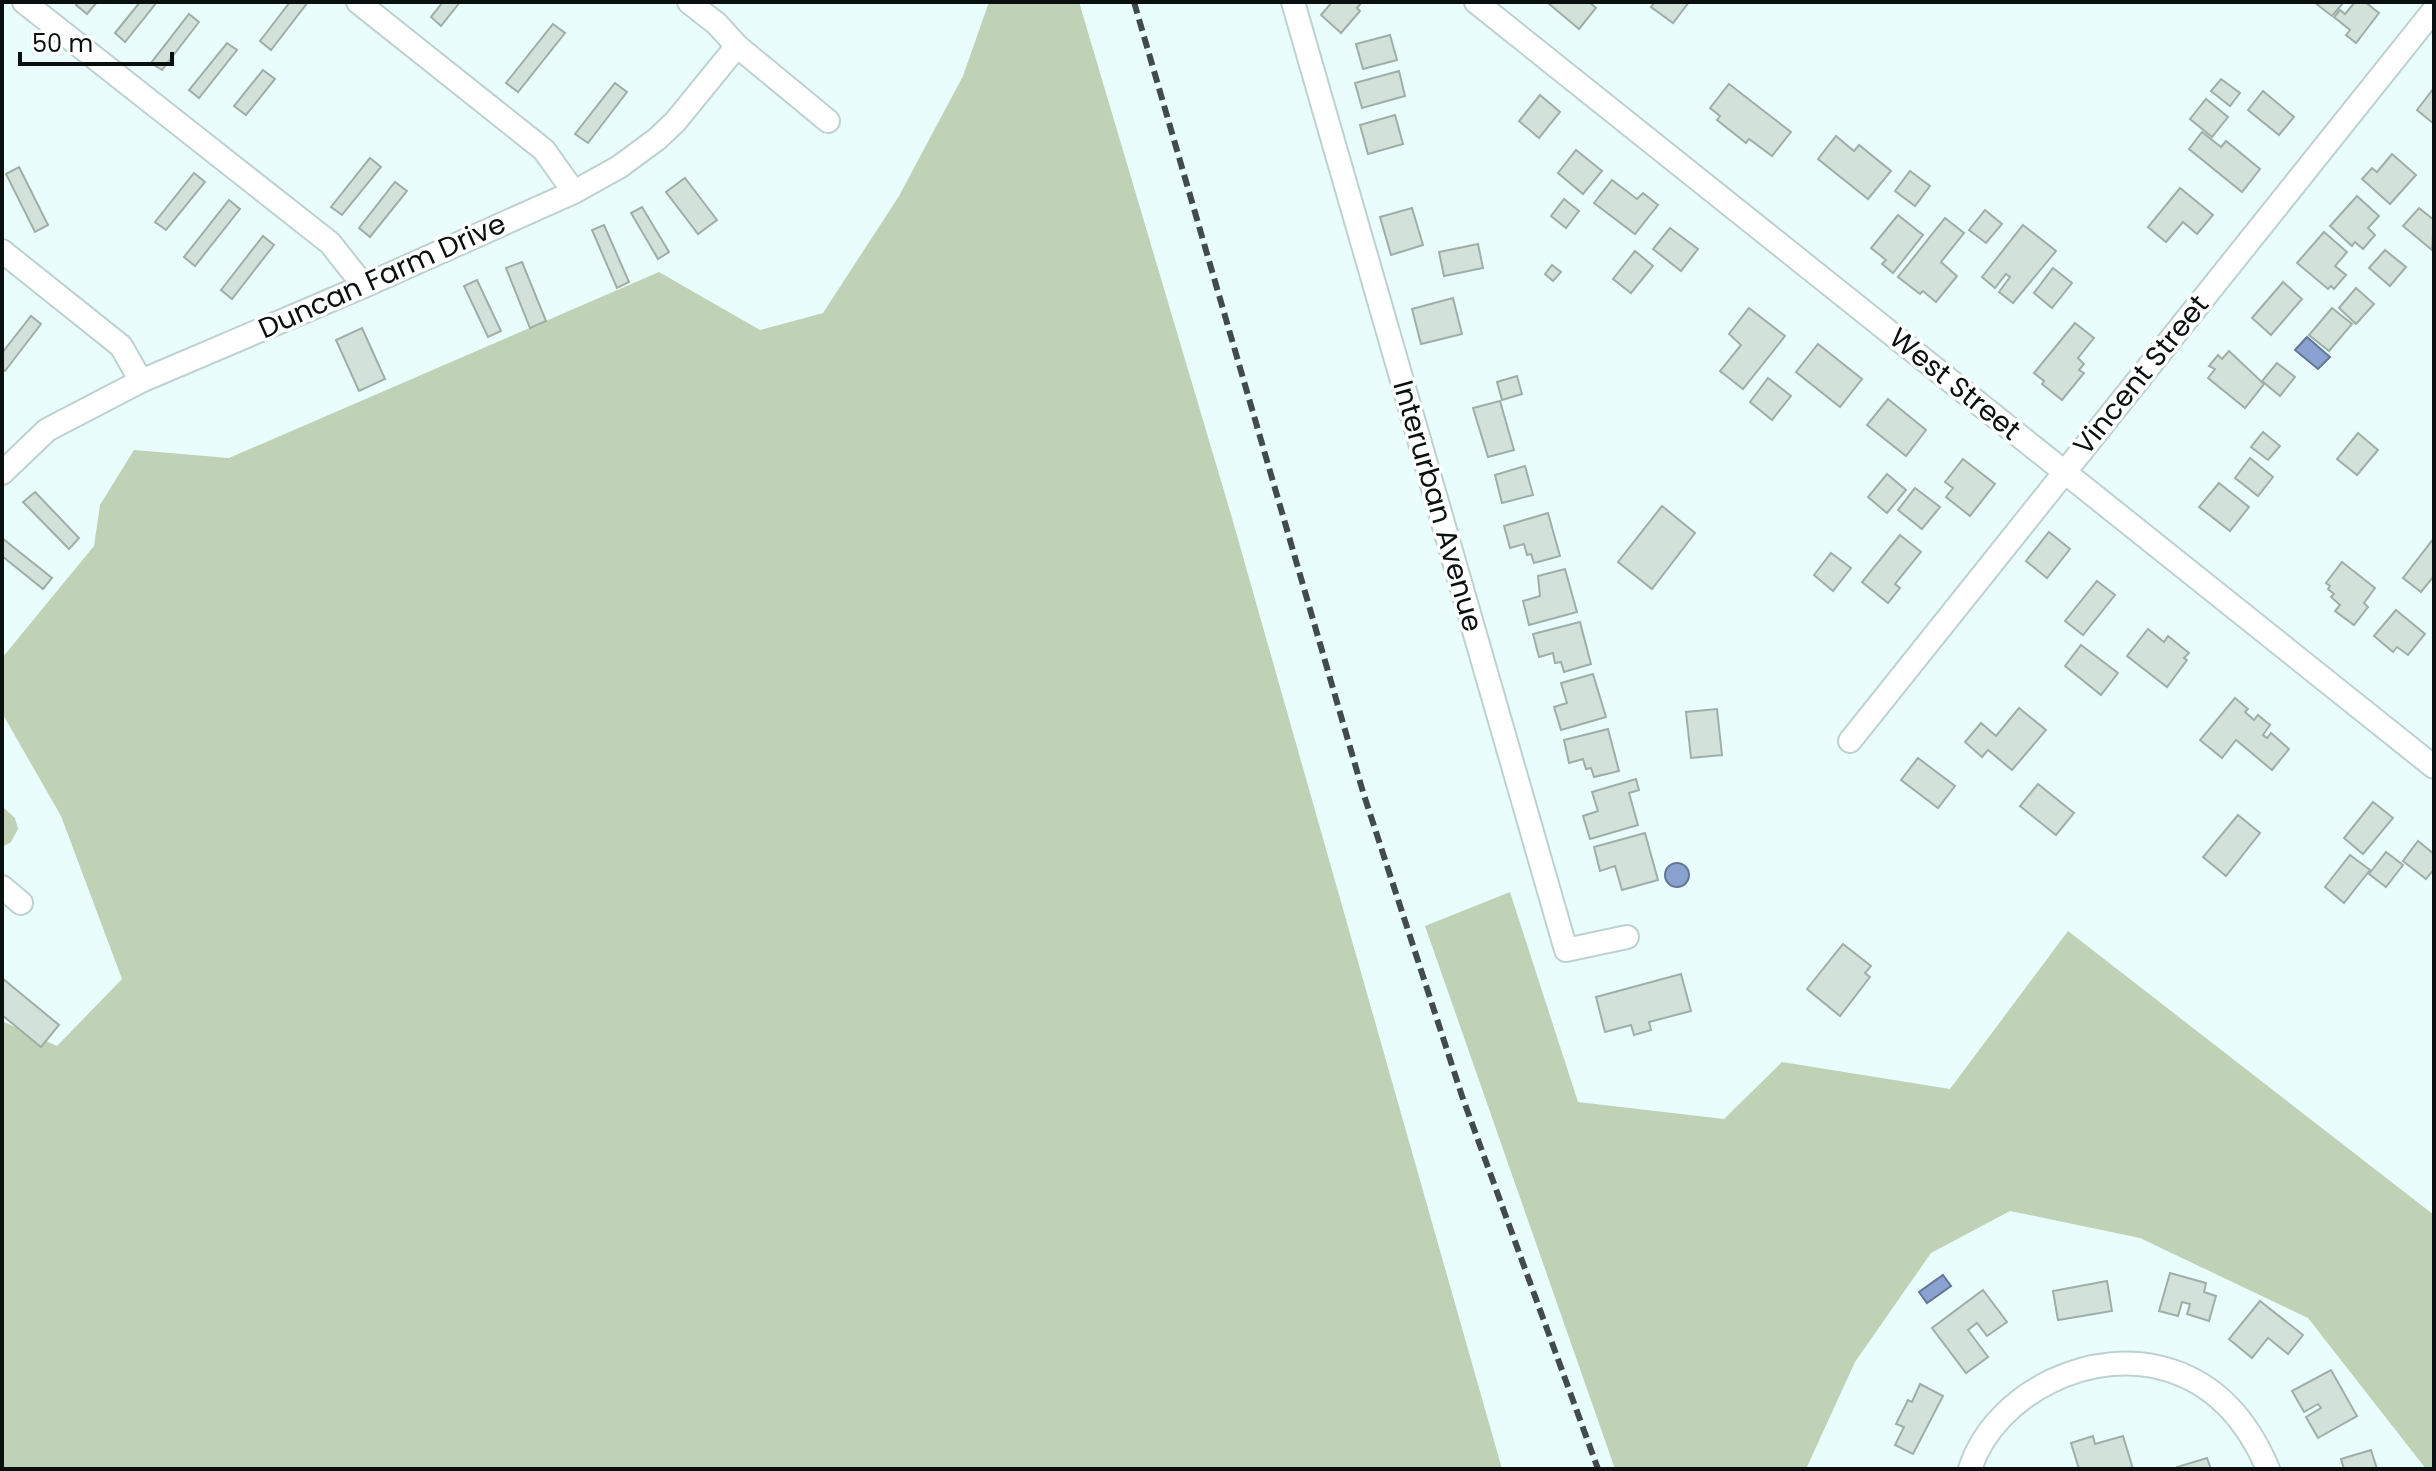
<svg xmlns="http://www.w3.org/2000/svg" width="2436" height="1471" viewBox="0 0 2436 1471" font-family="Poppins,sans-serif">
  <style>
    .green { fill: #bfd2b5 }
    .water { fill: #89a2cf; stroke: #637696; stroke-width: 2 }
    .building { fill: #d2e2da; stroke: #9fafa8; stroke-width: 2 }
    .lines { fill: none; stroke-linecap: round; stroke-linejoin: round }
    .minor-casing { stroke: #bed1d1; stroke-width: 26 }
    .minor { stroke: #fff; stroke-width: 22 }
    .rail { stroke: #424b4b; stroke-width: 6; stroke-dasharray: 12 6; stroke-linecap: butt }
    .labels { text-anchor: middle; dominant-baseline: central; stroke-width: 7; stroke-linejoin: round; paint-order: stroke }
    .street-label { font-size: 28px; fill: #0a1010; stroke: #fff }
  </style>
  <rect width="100%" height="100%" fill="#e9fdfd"/>
  <g class="green">
    <path d="M989,2H1079L1232,518L1502,1469H2V1021L57,1046L122,979L61,816L2,713V658L94,546L100,505L134,450L229,458L659,272L760,330L823,313L899,196L963,76Z"/>
    <path d="M2,806L15,818L18,829L11,842L2,847Z"/>
    <path d="M1510,892L1578,1102L1724,1119L1782,1062L1950,1089L2068,931L2434,1215V1469H2426L2308,1318L2140,1238L2010,1211L1931,1253L1855,1362L1806,1469H1615L1425,926Z"/>
  </g>
  <g class="water">
    <path d="M2307,337L2330,357L2318,369L2295,350Z"/>
    <circle cx="1677" cy="875" r="12"/>
    <path d="M1943,1275L1951,1286L1927,1303L1919,1292Z"/>
  </g>
  <g class="building">
    <path d="M78,2H97L87,14L76,5Z"/>
    <path d="M140,2H157L125,42L115,33Z"/>
    <path d="M290,2H308L271,50L260,41Z"/>
    <path d="M443,2H460L441,26L431,17Z"/>
    <path d="M1332,2H1362L1357,8L1360,11L1341,33L1321,15Z"/>
    <path d="M1589,2L1596,8L1579,29L1548,3Z"/>
    <path d="M1655,2H1689L1673,23L1651,7Z"/>
    <path d="M2314,2H2344L2332,16Z"/>
    <path d="M2355,2H2365L2379,13L2356,43L2346,35L2350,30L2334,17L2340,10L2345,14Z"/>
    <path d="M189,14L199,22L162,70L151,63Z"/>
    <path d="M553,24L565,33L518,92L506,83Z"/>
    <path d="M1390,35L1397,60L1363,69L1356,44Z"/>
    <path d="M227,43L237,50L199,98L189,90Z"/>
    <path d="M263,70L275,79L246,115L234,106Z"/>
    <path d="M1399,71L1405,96L1362,108L1355,83Z"/>
    <path d="M2221,79L2240,93L2230,106L2211,91Z"/>
    <path d="M615,83L627,92L588,143L575,134Z"/>
    <path d="M1729,84L1791,132L1772,156L1749,139L1746,143L1717,120L1720,116L1710,108Z"/>
    <path d="M2434,88V124L2417,110Z"/>
    <path d="M2263,91L2294,117L2279,135L2248,110Z"/>
    <path d="M1540,95L1560,112L1539,138L1519,121Z"/>
    <path d="M2206,99L2228,117L2212,137L2190,119Z"/>
    <path d="M1395,115L1403,144L1368,154L1360,125Z"/>
    <path d="M2202,132L2221,147L2226,141L2260,169L2242,192L2189,149Z"/>
    <path d="M1836,136L1854,151L1859,145L1891,171L1868,199L1818,159Z"/>
    <path d="M1576,150L1602,171L1583,194L1558,173Z"/>
    <path d="M2392,154L2416,175L2390,204L2362,179L2372,168L2377,172Z"/>
    <path d="M370,158L381,167L342,215L331,207Z"/>
    <path d="M19,167L48,225L35,232L6,174Z"/>
    <path d="M1910,171L1930,186L1915,206L1895,191Z"/>
    <path d="M194,173L205,182L166,230L155,222Z"/>
    <path d="M685,178L717,220L698,234L666,192Z"/>
    <path d="M1612,180L1637,199L1643,193L1658,205L1635,234L1594,203Z"/>
    <path d="M395,182L407,191L370,237L359,228Z"/>
    <path d="M2180,188L2213,215L2197,234L2183,222L2166,242L2148,227Z"/>
    <path d="M2357,196L2379,216L2368,228L2375,235L2363,249L2355,242L2352,246L2330,226Z"/>
    <path d="M1564,199L1579,211L1566,228L1551,216Z"/>
    <path d="M229,200L240,209L195,266L184,257Z"/>
    <path d="M642,207L669,252L658,259L631,213Z"/>
    <path d="M1412,208L1423,245L1391,255L1380,217Z"/>
    <path d="M2419,208L2434,220L2432,250L2403,226Z"/>
    <path d="M1985,210L2002,224L1986,243L1969,230Z"/>
    <path d="M1898,215L1923,235L1893,273L1882,264L1886,260L1871,248Z"/>
    <path d="M1945,218L1964,233L1941,262L1957,276L1936,302L1923,291L1920,294L1898,277Z"/>
    <path d="M604,225L629,282L617,288L592,230Z"/>
    <path d="M2023,225L2056,251L2013,303L1999,292L2010,277L2006,274L1995,288L1982,277Z"/>
    <path d="M1670,228L1698,249L1681,271L1653,249Z"/>
    <path d="M2324,232L2347,252L2335,266L2346,275L2334,289L2331,286L2328,289L2297,263Z"/>
    <path d="M263,236L274,245L232,299L221,290Z"/>
    <path d="M1478,244L1483,268L1444,276L1439,252Z"/>
    <path d="M2385,250L2406,267L2390,286L2369,268Z"/>
    <path d="M1635,251L1653,266L1631,293L1613,279Z"/>
    <path d="M522,262L546,321L530,328L506,268Z"/>
    <path d="M1552,265L1561,272L1553,281L1545,274Z"/>
    <path d="M2053,268L2072,283L2052,308L2034,293Z"/>
    <path d="M477,280L501,331L488,337L464,286Z"/>
    <path d="M2283,282L2302,299L2271,335L2252,318Z"/>
    <path d="M2356,288L2374,304L2356,324L2339,308Z"/>
    <path d="M1453,298L1462,334L1421,344L1412,309Z"/>
    <path d="M1749,308L1785,336L1743,389L1720,371L1741,345L1729,334Z"/>
    <path d="M2332,308L2352,324L2329,351L2309,335Z"/>
    <path d="M31,316L41,324L5,371L2,369V353Z"/>
    <path d="M2075,323L2094,338L2078,358L2084,364L2079,370L2084,373L2062,400L2042,384L2044,381L2034,373Z"/>
    <path d="M362,328L385,379L359,391L336,340Z"/>
    <path d="M1818,344L1862,379L1840,407L1796,372Z"/>
    <path d="M2229,351L2264,384L2245,408L2208,378L2215,369L2209,366L2218,355L2222,359Z"/>
    <path d="M2277,363L2295,377L2280,396L2262,381Z"/>
    <path d="M1517,376L1522,394L1502,400L1497,382Z"/>
    <path d="M1768,378L1791,396L1772,420L1750,402Z"/>
    <path d="M1888,399L1926,430L1906,456L1867,425Z"/>
    <path d="M1500,401L1514,450L1488,457L1473,408Z"/>
    <path d="M2263,432L2280,446L2268,460L2251,447Z"/>
    <path d="M2358,433L2378,450L2357,475L2337,459Z"/>
    <path d="M2250,458L2273,477L2258,496L2235,478Z"/>
    <path d="M1963,459L1995,484L1970,516L1946,497L1953,488L1945,482Z"/>
    <path d="M1525,466L1533,495L1502,503L1495,475Z"/>
    <path d="M1887,474L1906,490L1887,513L1868,497Z"/>
    <path d="M2219,483L2249,507L2230,531L2199,507Z"/>
    <path d="M1915,488L1940,507L1922,529L1898,510Z"/>
    <path d="M35,492L79,538L69,549L23,502Z"/>
    <path d="M1662,506L1695,533L1652,589L1618,562Z"/>
    <path d="M1548,513L1560,556L1534,563L1531,554L1527,555L1524,544L1510,548L1504,526Z"/>
    <path d="M2049,532L2070,549L2047,578L2026,561Z"/>
    <path d="M1900,535L1921,552L1895,584L1900,588L1888,603L1862,582Z"/>
    <path d="M2,538L52,578L43,589L2,556Z"/>
    <path d="M2434,538V576L2421,592L2403,578Z"/>
    <path d="M1831,553L1851,568L1833,591L1814,575Z"/>
    <path d="M2342,562L2375,588L2364,603L2368,607L2354,625L2335,611L2340,605L2331,597L2334,594L2328,589L2330,586L2326,583Z"/>
    <path d="M1565,569L1577,612L1529,625L1523,601L1540,596L1538,576Z"/>
    <path d="M2097,581L2115,595L2083,635L2065,621Z"/>
    <path d="M2396,610L2425,634L2408,655L2397,647L2393,652L2374,636Z"/>
    <path d="M1580,622L1591,664L1564,672L1561,662L1555,663L1553,653L1539,657L1533,634Z"/>
    <path d="M2148,629L2164,642L2168,636L2189,653L2184,658L2187,660L2167,687L2127,656Z"/>
    <path d="M2081,645L2118,673L2101,695L2065,666Z"/>
    <path d="M1593,674L1606,717L1561,730L1554,707L1567,703L1561,683Z"/>
    <path d="M2235,698L2248,709L2245,712L2254,720L2258,715L2270,725L2263,735L2267,738L2271,733L2289,749L2272,770L2236,740L2222,758L2200,740Z"/>
    <path d="M2019,708L2046,730L2012,770L1988,750L1982,757L1965,742L1981,723L1996,736Z"/>
    <path d="M1717,709L1722,755L1691,758L1686,712Z"/>
    <path d="M1608,729L1619,771L1594,777L1591,768L1586,769L1583,759L1569,763L1564,740Z"/>
    <path d="M1918,758L1955,786L1938,808L1901,780Z"/>
    <path d="M1636,779L1639,790L1629,793L1638,825L1590,839L1583,816L1598,811L1592,792Z"/>
    <path d="M2038,784L2074,813L2056,835L2020,806Z"/>
    <path d="M2373,802L2393,818L2363,854L2344,838Z"/>
    <path d="M2238,815L2260,833L2226,876L2203,857Z"/>
    <path d="M1645,833L1658,880L1622,890L1615,866L1600,871L1594,847Z"/>
    <path d="M2418,841L2434,854V869L2426,879L2403,861Z"/>
    <path d="M2386,852L2403,865L2386,887L2369,874Z"/>
    <path d="M2350,855L2370,870L2344,903L2325,887Z"/>
    <path d="M1843,944L1871,966L1865,973L1870,977L1840,1016L1807,989Z"/>
    <path d="M1681,974L1691,1011L1649,1022L1651,1030L1634,1035L1631,1025L1605,1032L1596,997Z"/>
    <path d="M2,978L59,1025L41,1047L2,1015Z"/>
    <path d="M2170,1273L2206,1283L2204,1292L2216,1296L2209,1321L2187,1314L2190,1304L2182,1302L2178,1316L2159,1311Z"/>
    <path d="M2107,1281L2112,1311L2058,1320L2053,1291Z"/>
    <path d="M1983,1290L2007,1322L1987,1336L1977,1323L1968,1330L1988,1357L1966,1373L1932,1328Z"/>
    <path d="M2260,1301L2303,1335L2288,1354L2268,1338L2252,1358L2229,1339Z"/>
    <path d="M2331,1370L2357,1416L2318,1438L2306,1417L2321,1408L2318,1404L2304,1412L2292,1391Z"/>
    <path d="M1920,1384L1943,1396L1913,1454L1895,1445L1904,1427L1896,1424L1908,1400L1912,1402Z"/>
    <path d="M2093,1436L2095,1444L2123,1436L2133,1469H2079L2071,1443Z"/>
    <path d="M2371,1450L2377,1469H2344L2341,1459Z"/>
    <path d="M2207,1458L2211,1469H2178L2177,1467Z"/>
  </g>
  <g class="lines">
    <defs>
      <g id="minor">
        <path d="M24,2L330,243L364,286"/>
        <path d="M358,2L544,150L574,192"/>
        <path d="M689,2L717,24L737,46L828,121"/>
        <path d="M1293,2L1566,950L1627,937"/>
        <path d="M1476,2L2434,767"/>
        <path d="M2,251L121,346L141,381"/>
        <path d="M2,473L47,430L141,381L364,286L574,192L619,167L657,139L675,122L737,46"/>
        <path d="M1850,741L2433,11"/>
        <path d="M2,887L21,903"/>
        <path d="M1970,1469C1995,1392 2095,1344 2172,1371C2220,1387 2249,1424 2268,1469"/>
      </g>
    </defs>
    <use href="#minor" class="minor-casing"/>
    <use href="#minor" class="minor"/>
    <path class="rail" d="M1134,2L1363,792L1462,1096L1598,1469"/>
  </g>
  <g class="labels">
    <g class="street-label">
      <text transform="translate(382 276) rotate(-24)">Duncan Farm Drive</text>
      <text transform="translate(2141 375) rotate(-51)">Vincent Street</text>
      <text transform="translate(1955 384) rotate(39)">West Street</text>
      <text transform="translate(1438 506) rotate(74)">Interurban Avenue</text>
    </g>
  </g>
  <rect width="2436" height="1471" fill="none" stroke="#0a1010" stroke-width="8"/>
  <path d="M20 52v12h152v-12" fill="none" stroke="#0a1010" stroke-width="4"/>
  <text x="32" y="52" font-size="24" fill="#0a1010" stroke="#ffffff" stroke-width="6" paint-order="stroke">50 m</text>
</svg>
